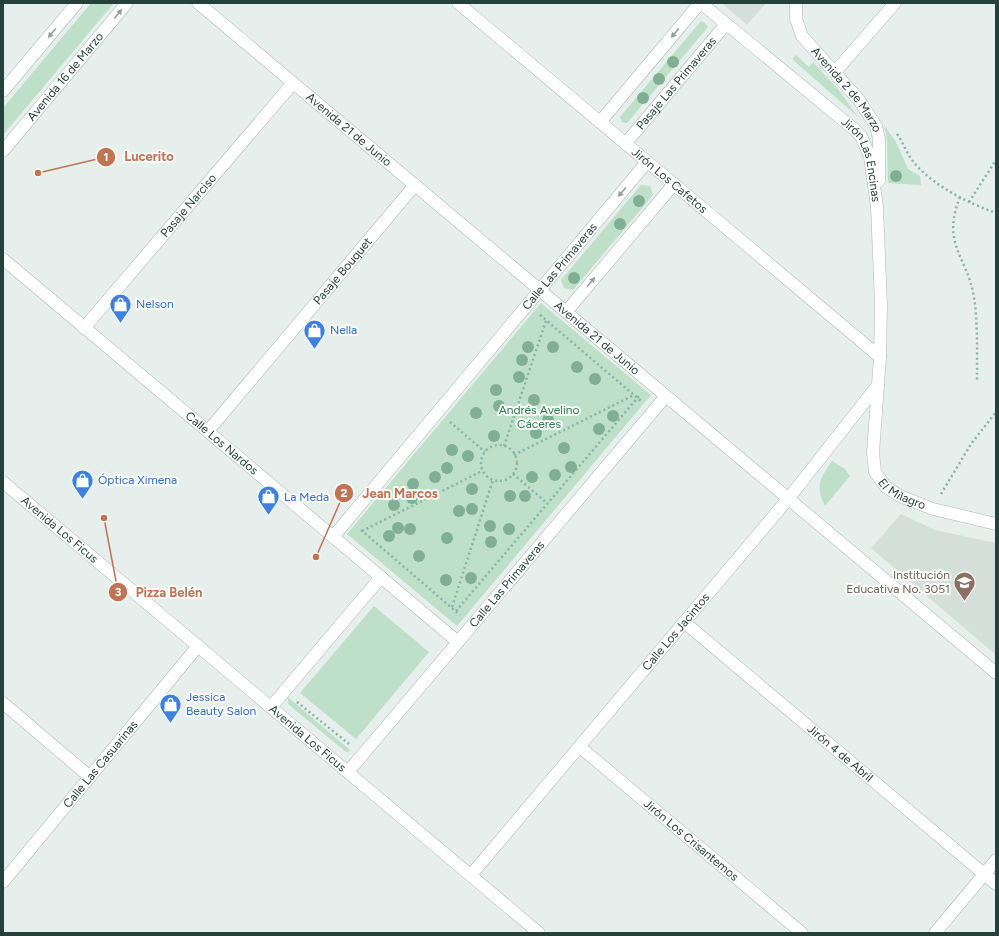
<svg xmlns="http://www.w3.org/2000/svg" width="999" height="936" viewBox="0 0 999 936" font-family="Figtree,sans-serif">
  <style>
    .built { fill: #d4dfda }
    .green { fill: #bfe0c8 }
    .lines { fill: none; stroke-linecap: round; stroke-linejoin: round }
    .minor-casing { stroke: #a8b8b2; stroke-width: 13 }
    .tertiary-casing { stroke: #a8b8b2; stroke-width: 13 }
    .path { stroke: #86b3a5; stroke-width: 2.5; stroke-dasharray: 2 3; stroke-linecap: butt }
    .minor { stroke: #fff; stroke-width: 12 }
    .tertiary { stroke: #fff; stroke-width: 12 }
    .tree { fill: #80af93 }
    .oneway { fill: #92a09c }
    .labels { text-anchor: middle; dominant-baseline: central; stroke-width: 4; stroke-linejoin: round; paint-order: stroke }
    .street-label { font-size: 12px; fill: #24423a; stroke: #f7fbf9 }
    .shop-label { font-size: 12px; fill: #366cbe; stroke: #f7fbf9; text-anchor: start }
    .park-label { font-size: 12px; fill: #2d7a4b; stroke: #f7fbf9 }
    .education-label { font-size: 12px; fill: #785e54; stroke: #f7fbf9; text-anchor: end }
    .leader { fill: none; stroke: #c07456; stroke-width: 1.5 }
    .callout-dot { fill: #c07456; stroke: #f7fbf9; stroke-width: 1.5 }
    .mark-label { font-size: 12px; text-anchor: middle; font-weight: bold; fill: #fff }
    .callout-label { font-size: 13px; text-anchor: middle; font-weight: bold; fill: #c07456; stroke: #f7fbf9; stroke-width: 4; stroke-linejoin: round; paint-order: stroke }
  </style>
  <rect width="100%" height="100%" fill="#e6efeb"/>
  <g class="built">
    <path d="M722,3H766L747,25Z"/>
    <path d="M901,514L935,530L996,543V655L871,548Z"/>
  </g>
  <g class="green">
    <path d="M91,3H114L3,135V108Z"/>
    <path d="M701,21L705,23L708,27L627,123L622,122L620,117Z"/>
    <path d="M796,55L809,67L813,62L838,89L858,117L792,59Z"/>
    <path d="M884,125L896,142L908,169L920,176L921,185L888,183L887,139Z"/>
    <path d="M641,185L650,186L653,195L573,290L564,288L561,280Z"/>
    <path d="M541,303L651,395L457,626L347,534Z"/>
    <path d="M832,461L845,469L850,476L825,506C815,485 820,479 832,461Z"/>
    <path d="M374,606L429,652L356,739L300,693Z"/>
    <path d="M288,697L351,751L346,752L288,704Z"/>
  </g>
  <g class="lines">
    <defs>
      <g id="minor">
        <path id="s1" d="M198,3L996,673"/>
        <path id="s2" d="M458,3L880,357"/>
        <path id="s3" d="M701,3L854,129L861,136L870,157L877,207L881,305L880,357L873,453L875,472L886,487L900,496L933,509L996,524"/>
        <path id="s4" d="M796,3V19L802,36L859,100L876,126L879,139V181"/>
        <path d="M835,72L895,3"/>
        <path d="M3,91L77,3"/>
        <path d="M600,122L700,3"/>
        <path id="s5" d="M626,143L726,24"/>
        <path id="s6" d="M3,151L127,3"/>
        <path id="s7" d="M3,259L458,642"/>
        <path d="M566,312L674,184"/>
        <path id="s8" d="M84,328L293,83"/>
        <path id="s9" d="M208,431L415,185"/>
        <path id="s10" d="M333,537L647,162"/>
        <path id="s11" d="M684,622L996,884"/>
        <path d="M3,703L90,777"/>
        <path d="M271,707L381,577"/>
        <path id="s12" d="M580,747L802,933"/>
        <path id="s13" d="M348,772L666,396"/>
        <path id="s14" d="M471,875L788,499L878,385"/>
        <path id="s15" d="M3,882L198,646"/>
        <path d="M935,933L996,860"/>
      </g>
      <g id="tertiary">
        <path id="s16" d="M3,482L539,933"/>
      </g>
    </defs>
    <use href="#minor" class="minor-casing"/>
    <use href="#tertiary" class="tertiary-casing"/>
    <g class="path">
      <path d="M897,134C903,142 906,152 912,160C931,185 968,203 996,213"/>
      <path d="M960,197C941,244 967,256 974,297C978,324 977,354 977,382"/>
      <path d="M969,202L996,160"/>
      <path d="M540,315L641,401"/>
      <path d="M450,422L485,452"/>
      <circle cx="499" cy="463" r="18"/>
      <path d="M504,446L546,321"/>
      <path d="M514,455L634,395"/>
      <path d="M513,474L547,503"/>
      <path d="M941,494L971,444L996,412"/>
      <path d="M361,530L460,615"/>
      <path d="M362,531L482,471"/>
      <path d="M452,607L493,480"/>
      <path d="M456,611L639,396"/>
      <path d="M297,702L349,744"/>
    </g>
    <use href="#minor" class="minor"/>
    <use href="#tertiary" class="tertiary"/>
  </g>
  <g class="tree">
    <circle cx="673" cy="62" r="6"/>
    <circle cx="659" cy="79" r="6"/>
    <circle cx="643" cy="98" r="6"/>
    <circle cx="896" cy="176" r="6"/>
    <circle cx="639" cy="201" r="6"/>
    <circle cx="620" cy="224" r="6"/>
    <circle cx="574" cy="278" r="6"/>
    <circle cx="528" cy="347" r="6"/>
    <circle cx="553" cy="347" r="6"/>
    <circle cx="522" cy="360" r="6"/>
    <circle cx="577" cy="367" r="6"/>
    <circle cx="519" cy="377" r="6"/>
    <circle cx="595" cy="379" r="6"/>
    <circle cx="496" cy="390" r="6"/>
    <circle cx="534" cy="400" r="6"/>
    <circle cx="499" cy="406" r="6"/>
    <circle cx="476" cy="413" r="6"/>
    <circle cx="613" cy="416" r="6"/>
    <circle cx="548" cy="420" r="6"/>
    <circle cx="599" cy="429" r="6"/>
    <circle cx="536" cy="433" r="6"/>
    <circle cx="494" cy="436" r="6"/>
    <circle cx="564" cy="448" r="6"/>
    <circle cx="452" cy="450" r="6"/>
    <circle cx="468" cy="456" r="6"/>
    <circle cx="571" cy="467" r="6"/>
    <circle cx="447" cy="468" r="6"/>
    <circle cx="555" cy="475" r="6"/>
    <circle cx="435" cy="477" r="6"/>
    <circle cx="532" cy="477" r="6"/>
    <circle cx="413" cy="484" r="6"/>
    <circle cx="472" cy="489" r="6"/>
    <circle cx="510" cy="496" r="6"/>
    <circle cx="525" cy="496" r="6"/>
    <circle cx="412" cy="498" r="6"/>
    <circle cx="394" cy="505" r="6"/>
    <circle cx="472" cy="509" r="6"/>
    <circle cx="459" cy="511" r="6"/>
    <circle cx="490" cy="526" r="6"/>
    <circle cx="398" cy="528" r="6"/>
    <circle cx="410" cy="529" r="6"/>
    <circle cx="509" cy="529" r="6"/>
    <circle cx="389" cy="536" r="6"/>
    <circle cx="447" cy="538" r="6"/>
    <circle cx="491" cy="542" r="6"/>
    <circle cx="419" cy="556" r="6"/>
    <circle cx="471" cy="578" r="6"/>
    <circle cx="446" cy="580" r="6"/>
  </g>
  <defs><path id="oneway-solid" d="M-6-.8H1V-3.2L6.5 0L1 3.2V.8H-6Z"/></defs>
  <g class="oneway">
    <use href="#oneway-solid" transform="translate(118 14) rotate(-50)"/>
    <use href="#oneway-solid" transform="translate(52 33) rotate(130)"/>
    <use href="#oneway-solid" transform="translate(675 33) rotate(130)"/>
    <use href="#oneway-solid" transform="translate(622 192) rotate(130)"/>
    <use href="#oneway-solid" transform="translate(591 282) rotate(-50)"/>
  </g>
  <defs>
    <symbol id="shop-pin" viewBox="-11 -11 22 30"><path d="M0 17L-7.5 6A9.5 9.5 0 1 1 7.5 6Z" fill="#3f7fe0" stroke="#f7fbf9"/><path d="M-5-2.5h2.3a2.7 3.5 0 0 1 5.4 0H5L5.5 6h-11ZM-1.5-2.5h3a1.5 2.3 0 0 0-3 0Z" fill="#fff"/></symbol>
    <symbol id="school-pin" viewBox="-11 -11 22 30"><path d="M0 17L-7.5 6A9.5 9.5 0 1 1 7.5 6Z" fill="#8d6e63" stroke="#f7fbf9"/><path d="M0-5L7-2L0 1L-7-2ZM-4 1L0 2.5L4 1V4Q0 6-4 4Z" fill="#fff"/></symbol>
  </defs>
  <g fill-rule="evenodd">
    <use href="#shop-pin" x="108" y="292" width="25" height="34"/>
    <use href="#shop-pin" x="302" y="318" width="25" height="34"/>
    <use href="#shop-pin" x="70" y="468" width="25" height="34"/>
    <use href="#shop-pin" x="256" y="484" width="25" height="34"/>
    <use href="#school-pin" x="952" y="570" width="25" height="34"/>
    <use href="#shop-pin" x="158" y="692" width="25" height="34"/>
  </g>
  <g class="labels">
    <g class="street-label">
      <text stroke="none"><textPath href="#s6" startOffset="97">Avenida 16 de Marzo</textPath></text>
      <text stroke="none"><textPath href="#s5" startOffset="78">Pasaje Las Primaveras</textPath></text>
      <text stroke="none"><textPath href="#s4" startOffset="104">Avenida 2 de Marzo</textPath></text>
      <text stroke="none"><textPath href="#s1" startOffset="197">Avenida 21 de Junio</textPath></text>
      <text stroke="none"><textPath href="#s3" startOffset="230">Jirón Las Encinas</textPath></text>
      <text stroke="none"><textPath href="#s2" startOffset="276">Jirón Los Cafetos</textPath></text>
      <text stroke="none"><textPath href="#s8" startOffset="161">Pasaje Narciso</textPath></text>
      <text stroke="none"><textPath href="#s10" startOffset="353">Calle Las Primaveras</textPath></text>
      <text stroke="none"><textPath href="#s9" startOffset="209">Pasaje Bouquet</textPath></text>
      <text stroke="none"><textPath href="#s1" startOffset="521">Avenida 21 de Junio</textPath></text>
      <text stroke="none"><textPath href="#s7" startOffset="286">Calle Los Nardos</textPath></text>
      <text stroke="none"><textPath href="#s3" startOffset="583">El Milagro</textPath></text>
      <text stroke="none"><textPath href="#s16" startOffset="74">Avenida Los Ficus</textPath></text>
      <text stroke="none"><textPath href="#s13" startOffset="246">Calle Las Primaveras</textPath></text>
      <text stroke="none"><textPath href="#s14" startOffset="318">Calle Los Jacintos</textPath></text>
      <text stroke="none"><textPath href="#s16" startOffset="398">Avenida Los Ficus</textPath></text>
      <text stroke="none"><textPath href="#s11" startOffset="204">Jirón 4 de Abril</textPath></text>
      <text stroke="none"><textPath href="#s15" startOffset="153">Calle Las Casuarinas</textPath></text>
      <text stroke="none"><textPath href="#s12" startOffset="145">Jirón Los Crisantemos</textPath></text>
    </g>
    <g class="shop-label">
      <text x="136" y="304">Nelson</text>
      <text x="330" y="330">Nella</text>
      <text x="98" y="480">Óptica Ximena</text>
      <text x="284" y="497">La Meda</text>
      <text x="186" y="697">Jessica<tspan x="186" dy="14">Beauty Salon</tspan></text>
    </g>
    <g class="park-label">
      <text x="539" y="410">Andrés Avelino<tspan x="539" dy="14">Cáceres</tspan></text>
    </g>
    <g class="education-label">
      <text x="950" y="575">Institución<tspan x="950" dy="14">Educativa No. 3051</tspan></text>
    </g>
  </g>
  <path class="leader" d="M38 173L106 157M316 557L344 493M104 518L118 592"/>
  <g class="callout-dot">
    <circle cx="38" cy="173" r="4"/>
    <circle cx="316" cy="557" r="4"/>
    <circle cx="104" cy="518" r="4"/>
    <circle cx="106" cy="157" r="10"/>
    <circle cx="344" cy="493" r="10"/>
    <circle cx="118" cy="592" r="10"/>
  </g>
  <g class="mark-label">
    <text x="106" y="161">1</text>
    <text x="344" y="497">2</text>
    <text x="118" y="596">3</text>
  </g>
  <g class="callout-label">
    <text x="149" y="161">Lucerito</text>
    <text x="400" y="498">Jean Marcos</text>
    <text x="169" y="597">Pizza Belén</text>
  </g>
  <rect width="999" height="936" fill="none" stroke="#24423a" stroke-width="8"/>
</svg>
